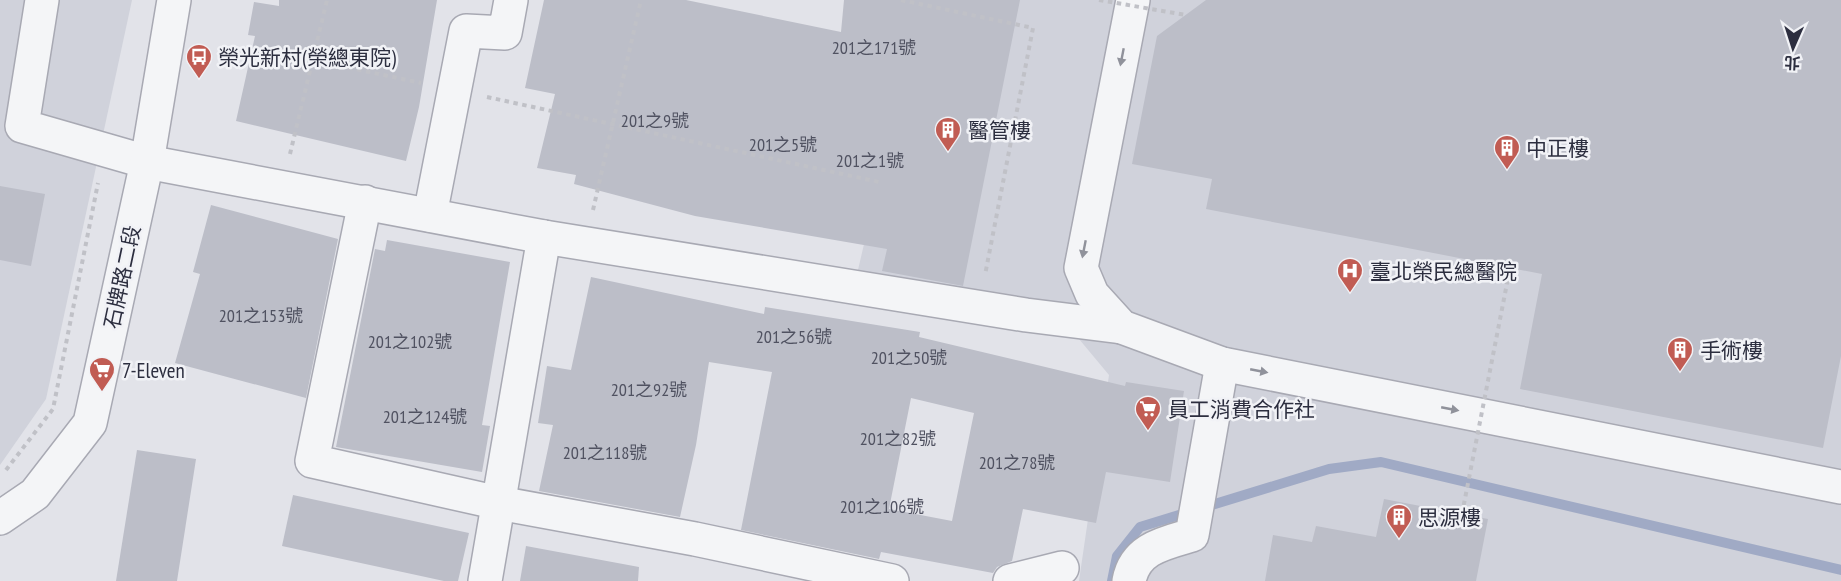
<svg xmlns="http://www.w3.org/2000/svg" width="1841" height="581" viewBox="0 0 1841 581" font-family="'PT Sans Narrow','Noto Sans TC',sans-serif">
  <style>
    .built { fill: #d0d2db }
    .lines { fill: none; stroke-linecap: round; stroke-linejoin: round }
    .stream { stroke: #a0aac5; stroke-width: 10 }
    .building { fill: #bcbec8; fill-rule: evenodd }
    .minor-casing { stroke: #a8a9b3; stroke-width: 36 }
    .path { stroke: #c0c1c7; stroke-width: 4; stroke-dasharray: 4.5 4.5; stroke-linecap: butt }
    .minor { stroke: #f4f5f7; stroke-width: 33 }
    .path-bridge { stroke: #c0c1c7; stroke-width: 4; stroke-dasharray: 4.5 4.5; stroke-linecap: butt }
    .oneway { fill: #90929b }
    .labels { text-anchor: middle; dominant-baseline: central; stroke-width: 5; stroke-linejoin: round; paint-order: stroke }
    .number-label { font-size: 18px; fill: #505261 }
    .poi-label { font-size: 21px; fill: #2c2e3f; stroke: #f1f2f6; text-anchor: start }
    .street-label { font-size: 21px; fill: #2c2e3f; stroke: #f1f2f6 }
  </style>
  <rect width="100%" height="100%" fill="#e2e3e9"/>
  <g class="built">
    <path d="M0,0H132L46,399L0,465Z"/>
    <path d="M850,0H1841V581H1079L1109,375L1079,339L862,301L854,287L918,13Z"/>
  </g>
  <g class="lines">
    <path class="stream" d="M1112,581L1117,556L1140,527L1329,469L1381,462L1841,570"/>
  </g>
  <g class="building">
    <path d="M279,0H437L419,107L406,161L236,121L255,36L248,35L254,2L279,6Z"/>
    <path d="M544,0H686L841,32L844,0H1020L963,286L882,271L887,249L695,216L574,184L576,175L537,168L555,94L525,88Z"/>
    <path d="M1206,0H1841V356L1823,448L1520,389L1542,274L1206,209L1212,179L1132,164L1157,36Z"/>
    <path d="M0,186L45,194L31,266L0,260Z"/>
    <path d="M211,205L338,239L306,398L175,363L200,274L193,272Z"/>
    <path d="M387,240L510,262L482,425L490,426L482,472L336,447L375,249L385,251Z"/>
    <path d="M591,277L764,314L765,307L920,332L919,337L1125,386L1126,382L1184,391L1170,482L1106,472L1096,523L1023,509L1012,561L997,567L993,573L881,552L879,559L741,530L772,372L709,362L696,445L680,517L539,491L553,425L538,423L547,366L571,370ZM911,398L974,413L952,521L889,509Z"/>
    <path d="M137,450L196,459L177,581H116Z"/>
    <path d="M293,495L469,533L458,581H444L282,546Z"/>
    <path d="M1384,499L1488,519L1476,581H1265L1273,535L1312,542L1316,526L1376,537Z"/>
    <path d="M526,546L639,567L638,581H520Z"/>
  </g>
  <g class="lines">
    <defs>
      <g id="minor">
        <path d="M42,0L22,126L147,162L544,237L1026,315L1122,327"/>
        <path d="M1133,0L1081,268L1092,294L1122,327L1222,364L1841,487"/>
        <path d="M365,202L312,461L499,503L695,539L892,581"/>
        <path d="M430,215L466,31L505,33L511,0"/>
        <path d="M0,518L35,494L90,423L147,162L174,0"/>
        <path d="M485,581L544,237"/>
        <path d="M1010,581L1062,568"/>
        <path d="M1129,581C1135,548 1165,543 1192,535L1222,364"/>
      </g>
    </defs>
    <use href="#minor" class="minor-casing"/>
    <g class="path">
      <path d="M901,0L1033,28L985,275"/>
      <path d="M313,60L421,83"/>
      <path d="M487,97L879,182"/>
      <path d="M290,154L327,0"/>
      <path d="M593,210L641,0"/>
      <path d="M6,470L53,409L98,183"/>
    </g>
    <use href="#minor" class="minor"/>
    <g class="path-bridge">
      <path d="M1099,0L1186,15"/>
      <path d="M1462,514L1510,268"/>
    </g>
  </g>
  <defs><path id="oneway-solid" d="M-6-.8H1V-3.2L6.5 0L1 3.2V.8H-6Z" transform="scale(1.5)"/></defs>
  <g class="oneway">
    <use href="#oneway-solid" transform="translate(1122 57) rotate(101)"/>
    <use href="#oneway-solid" transform="translate(1084 249) rotate(101)"/>
    <use href="#oneway-solid" transform="translate(1259 371) rotate(11)"/>
    <use href="#oneway-solid" transform="translate(1450 409) rotate(11)"/>
  </g>
  <defs>
    <symbol id="bus-pin" viewBox="-11 -11 22 30"><path d="M0 17L-7.5 6A9.5 9.5 0 1 1 7.5 6Z" fill="#c15c53" stroke="#f1f2f6"/><path d="M-5-6H5V4H4V6H2V4H-2V6H-4V4H-5ZM-3.5-4V0h7V-4ZM-3.5 1.2v1.5H-2V1.2ZM2 1.2v1.5H3.5V1.2Z" fill="#fff"/></symbol>
    <symbol id="building-pin" viewBox="-11 -11 22 30"><path d="M0 17L-7.5 6A9.5 9.5 0 1 1 7.5 6Z" fill="#c15c53" stroke="#f1f2f6"/><path d="M-4-6H4V6H1V3H-1V6H-4ZM-2.5-4.3h1.7v1.8h-1.7ZM.8-4.3h1.7v1.8H.8ZM-2.5-1h1.7V.8h-1.7ZM.8-1h1.7V.8H.8Z" fill="#fff"/></symbol>
    <symbol id="hospital-pin" viewBox="-11 -11 22 30"><path d="M0 17L-7.5 6A9.5 9.5 0 1 1 7.5 6Z" fill="#c15c53" stroke="#f1f2f6"/><path d="M-5-5h3v3.5h4V-5h3V5h-3V1.5h-4V5h-3Z" fill="#fff"/></symbol>
    <symbol id="supermarket-pin" viewBox="-11 -11 22 30"><path d="M0 17L-7.5 6A9.5 9.5 0 1 1 7.5 6Z" fill="#c15c53" stroke="#f1f2f6"/><path d="M-6-5.5h2.5l.6 2H6L4.5 2H-2.5L-4.4-4H-6ZM-1.5 3.2a1.3 1.3 0 1 0 .1 0ZM3 3.2a1.3 1.3 0 1 0 .1 0Z" fill="#fff"/></symbol>
  </defs>
  <g fill-rule="evenodd">
    <use href="#bus-pin" x="184" y="42" width="30" height="40"/>
    <use href="#building-pin" x="933" y="115" width="30" height="40"/>
    <use href="#building-pin" x="1492" y="133" width="30" height="40"/>
    <use href="#hospital-pin" x="1335" y="256" width="30" height="40"/>
    <use href="#building-pin" x="1665" y="335" width="30" height="40"/>
    <use href="#supermarket-pin" x="87" y="355" width="30" height="40"/>
    <use href="#supermarket-pin" x="1133" y="394" width="30" height="40"/>
    <use href="#building-pin" x="1384" y="502" width="30" height="40"/>
  </g>
  <g class="labels">
    <g class="number-label">
      <text x="874" y="47">201之171號</text>
      <text x="655" y="120">201之9號</text>
      <text x="783" y="144">201之5號</text>
      <text x="870" y="160">201之1號</text>
      <text x="261" y="315">201之153號</text>
      <text x="794" y="336">201之56號</text>
      <text x="410" y="341">201之102號</text>
      <text x="909" y="357">201之50號</text>
      <text x="649" y="389">201之92號</text>
      <text x="425" y="416">201之124號</text>
      <text x="898" y="438">201之82號</text>
      <text x="605" y="452">201之118號</text>
      <text x="1017" y="462">201之78號</text>
      <text x="882" y="506">201之106號</text>
    </g>
    <g class="poi-label">
      <text x="218" y="57">榮光新村(榮總東院)</text>
      <text x="968" y="130">醫管樓</text>
      <text x="1526" y="148">中正樓</text>
      <text x="1370" y="271">臺北榮民總醫院</text>
      <text x="1700" y="350">手術樓</text>
      <text x="122" y="370">7-Eleven</text>
      <text x="1168" y="409">員工消費合作社</text>
      <text x="1418" y="517">思源樓</text>
    </g>
    <g class="street-label">
      <text transform="translate(122 277) rotate(-78)">石牌路二段</text>
    </g>
  </g>
  <g transform="translate(1793 48) rotate(183)" stroke="#f1f2f6" stroke-width="4.5" paint-order="stroke">
  <path d="M0-4.5L10 22L0 15L-10 22Z" fill="#2c2e3f"/>
  <text y="-9" font-size="16" font-weight="bold" text-anchor="middle" fill="#2c2e3f">北</text>
  </g>
</svg>
